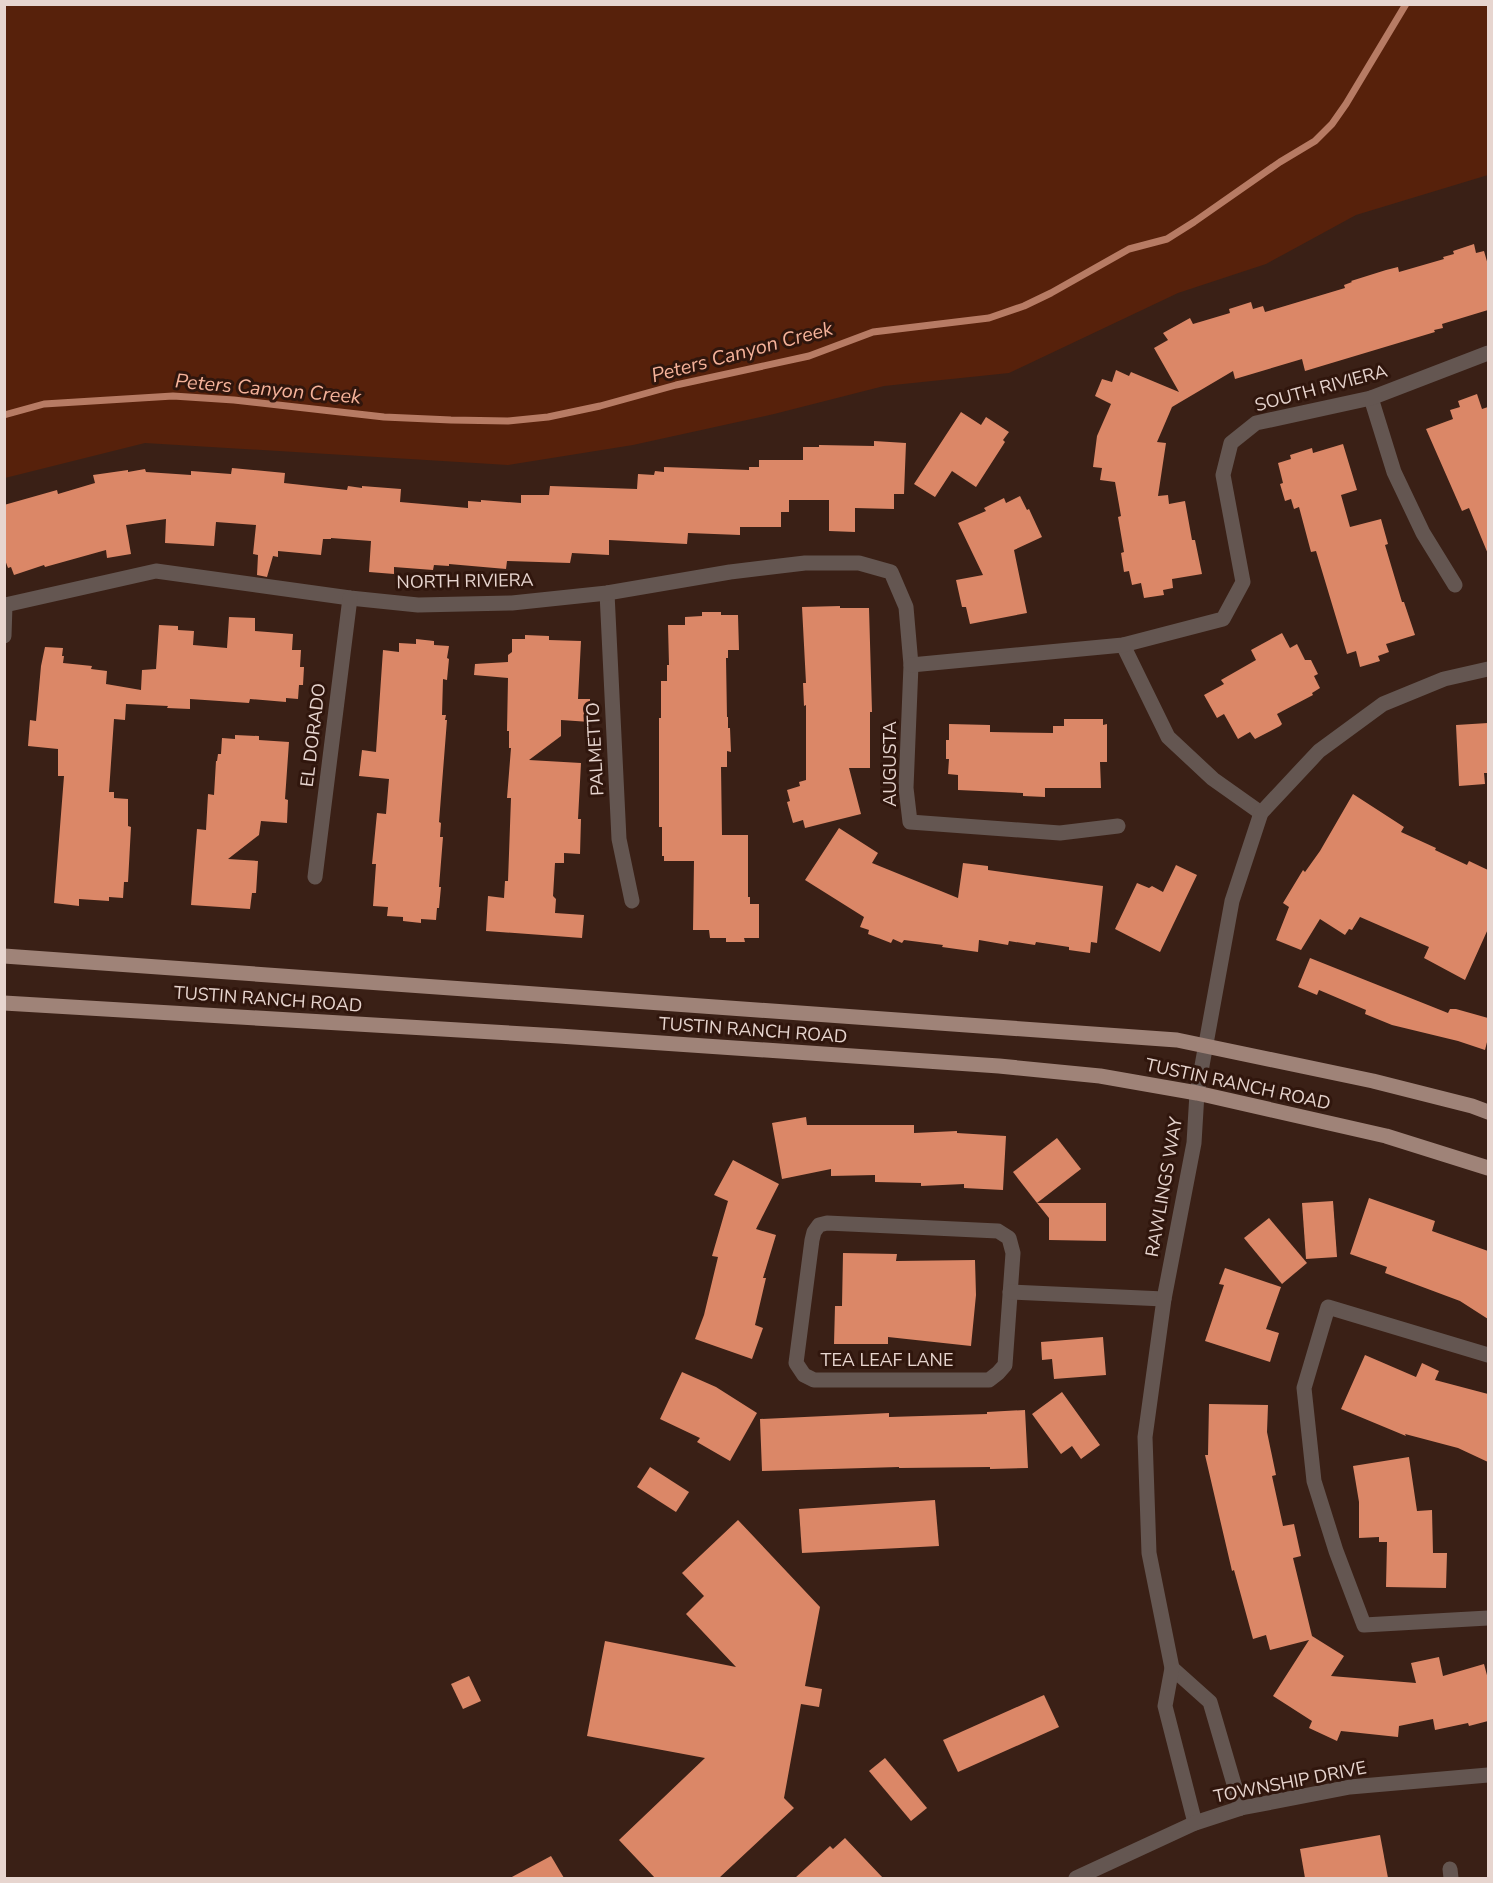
<svg xmlns="http://www.w3.org/2000/svg" width="1493" height="1883" viewBox="0 0 1493 1883" font-family="'Nunito Sans',sans-serif">
  <style>
    .green { fill: #57210b }
    .lines { fill: none; stroke-linecap: round; stroke-linejoin: round }
    .stream { stroke: #b77b64; stroke-width: 7 }
    .building { fill: #db8767 }
    .minor { stroke: #645651; stroke-width: 15 }
    .primary { stroke: #9f8378; stroke-width: 15 }
    .labels { text-anchor: middle; dominant-baseline: central; stroke-width: 6; stroke-linejoin: round; paint-order: stroke }
    .street-label { font-size: 18px; fill: #e7d5cf; stroke: #30160d }
    .water-label { font-size: 20px; font-style: italic; fill: #f5b29a; stroke: #30160d }
  </style>
  <rect width="100%" height="100%" fill="#3a2016"/>
  <path class="green" d="M5,4L1488,5V175L1356,215L1266,264L1178,293L1009,373L884,386L774,414L633,445L508,465L145,443L5,478Z"/>
  <g class="lines">
    <path class="stream" d="M4,415L44,404L173,396L234,400L384,417L451,420L508,421L548,417L600,406L676,385L809,356L873,332L989,318L1024,306L1051,293L1129,249L1167,239L1194,222L1280,162L1315,141L1332,124L1346,104L1406,4"/>
  </g>
  <g class="building">
    <path d="M1474,244L1476,253L1484,251L1488,265V310L1442,324L1443,328L1434,330L1435,332L1305,371L1302,359L1235,379L1233,371L1172,407L1157,442L1166,443L1158,496L1168,495L1169,504L1185,501L1192,540H1195L1202,574L1172,579L1173,588L1163,590L1164,595L1144,598L1141,583L1132,585L1129,571L1124,572L1121,553L1124,552L1118,517L1121,516L1115,482L1100,480L1102,468L1093,467L1097,436L1111,404L1095,396L1102,379L1112,382L1116,370L1129,376L1131,372L1179,392L1154,348L1168,340L1163,333L1190,318L1193,324L1230,313L1229,309L1251,302L1253,309L1263,306L1265,312L1345,288L1344,285L1352,282L1351,281L1386,270L1398,267L1399,272L1444,259L1443,257L1454,254L1453,251Z"/>
    <path d="M1477,394L1482,409L1488,407V554L1469,508L1462,511L1426,429L1453,419L1450,410L1460,407L1458,401Z"/>
    <path d="M961,412L981,425L986,417L1009,432L1003,440L1005,442L976,487L952,471L935,497L914,484Z"/>
    <path d="M874,441L906,443L904,494H894V509L855,508V532L829,531V500H789V512H781V527H740V535L688,533L687,544L609,540V555L572,553L570,563L507,561L506,569L449,564V566L434,565L433,570L394,567V574L369,572L371,541L331,538V539H323L321,555L278,551V557L273,556L267,577L257,575L258,555L253,554L256,525L216,522L214,546L165,543L166,519L126,525L131,554L107,558L106,550L45,567L44,565L14,575L11,567L8,568L4,557V505L57,490L58,494L95,483L93,475L128,470V472L145,469L146,472L191,475V471L231,474L232,468L285,473L284,483L347,490L348,486L362,488V486L401,489L400,502L468,508V501L481,502V500L521,503V495H549L550,486L637,489L638,474L654,475L655,471L664,472V467L749,470V467H759V460H803V447H819V445L874,446Z"/>
    <path d="M1343,444L1357,490L1341,495L1350,527L1381,519L1388,544L1385,545L1402,602H1404L1415,635L1386,644L1389,652L1378,656L1380,661L1360,667L1356,651L1347,654L1316,551L1311,552L1299,507L1294,509L1291,499L1285,501L1280,484L1283,483L1278,463L1291,459L1290,455L1312,448L1313,453Z"/>
    <path d="M1020,496L1027,510L1029,509L1042,537L1014,550L1027,613L970,624L966,607H962L956,580L983,575L958,523L986,511L984,508L1004,498L1006,503Z"/>
    <path d="M840,606V608H869L872,712H870V768H849L861,814L805,828L803,820L793,823L787,802L790,801L787,790L800,786L799,782L806,780V705L804,706L803,683H806L802,607Z"/>
    <path d="M702,612H721V615H738L739,650H728V658H726L727,717H728V728H730L731,752L727,751V767H721L722,835H748V897H750V904H759V938H744L745,942H726V938H710L709,930H693L694,861H664V856H662V827H659V718H661V681H667V665H669L668,625H685V617L702,616Z"/>
    <path d="M229,617L255,618V631L293,634L292,650H301L300,667H304L303,685H299L298,699L286,698V702L250,699L249,703L190,699V709L167,708L168,706L126,704L125,720L114,719L109,792H114V798L128,799V826L131,827L128,882H124L123,898L109,897V901L79,899V906L54,903L64,776H58V749L28,746L30,720L36,721L41,666L45,647L63,648L62,656H64L63,663L92,666L91,669L107,671L106,684L141,690L142,670L156,669L159,625L178,626V630L194,631L193,645L227,648Z"/>
    <path d="M1282,633L1290,648L1297,644L1305,660H1311L1318,674L1314,676L1320,688L1312,693L1313,695L1277,714L1282,724L1280,726L1255,739L1250,732L1238,739L1224,714L1217,718L1204,695L1224,684L1221,680L1256,660L1251,650Z"/>
    <path d="M525,635L549,636V640L581,641L578,699H590V722L561,720V736L529,760L581,763L578,819H581L580,854L564,853V863H555L553,896L556,899L555,913L584,915L582,938L486,931L488,896L504,898L505,881H508L511,798H507L511,748H509V731H507L508,678L474,675L475,664L508,662V655L512,652V639H525Z"/>
    <path d="M416,639L434,641V645L449,646L447,658L449,659L447,680L443,679L442,715H446L445,720H447L439,822L441,823L440,837H443L439,887H441L439,908H437L436,920L421,919V923L403,921V917L387,916L388,907L373,906L376,864H372L377,813L386,814L389,779L359,776L362,750L376,752L383,650L399,652V643L416,644Z"/>
    <path d="M1064,719H1103V725L1107,724V762H1100L1101,788H1045V797L1023,796V793L958,790V775L948,774L949,759H946V740H949V724L990,725V732L1053,733V726H1064Z"/>
    <path d="M1488,723V773H1484L1485,784L1459,786L1456,725Z"/>
    <path d="M235,735L259,736V740L289,742L285,799L288,800L287,823L261,821L259,835L228,859L258,861L256,893H252L250,909L191,905L197,829L206,830L208,794L214,795L216,761H217L218,754H221L222,738L235,739Z"/>
    <path d="M1353,794L1404,827L1401,832L1436,848L1435,850L1467,865L1469,861L1488,870V929L1465,980L1424,958L1429,947L1360,917L1352,930L1349,929L1345,935L1320,919L1301,950L1276,940L1289,907L1283,903L1303,870L1305,872L1320,851Z"/>
    <path d="M839,828L878,853L872,863L958,898L963,863L988,866V870L1103,886L1097,943L1091,942L1090,953L1069,950V947L1036,942L1035,945L1009,941L1008,945L979,940L978,952L942,947L943,945L904,940L902,943L893,939L891,943L868,934L869,930L860,927L864,917L805,880Z"/>
    <path d="M1176,865L1197,875L1160,952L1115,929L1137,883L1149,888L1152,886L1163,892Z"/>
    <path d="M1310,958L1448,1013L1450,1009H1456L1488,1018V1038L1485,1050L1458,1041L1392,1025L1365,1014L1366,1010L1319,990L1317,995L1298,987Z"/>
    <path d="M806,1117L807,1125H914V1133L957,1131V1133L1006,1136L1003,1190L964,1188V1184L921,1186V1183L875,1182V1175L831,1176V1169L782,1179L772,1123Z"/>
    <path d="M1057,1138L1081,1169L1037,1203L1013,1172Z"/>
    <path d="M733,1160L779,1184L756,1229L776,1235L763,1278H766L755,1325L763,1328L752,1359L695,1339L704,1315L718,1257L712,1256L728,1201L714,1195Z"/>
    <path d="M1369,1198L1435,1221L1432,1231L1488,1251V1319L1460,1301L1385,1273L1387,1267L1350,1254Z"/>
    <path d="M1333,1201L1337,1257L1306,1259L1302,1203Z"/>
    <path d="M1037,1203H1106V1241L1049,1240V1218Z"/>
    <path d="M1269,1218L1307,1263L1282,1284L1244,1238Z"/>
    <path d="M843,1253L897,1254L896,1261L975,1260L976,1295L971,1346L888,1337V1344H834L835,1306H842Z"/>
    <path d="M1225,1268L1281,1287L1266,1329L1279,1333L1270,1362L1205,1341L1224,1285L1219,1284Z"/>
    <path d="M1103,1337L1106,1375L1054,1379L1052,1359L1042,1360L1041,1342Z"/>
    <path d="M1365,1355L1416,1377L1422,1363L1439,1371L1435,1380L1488,1394V1462L1458,1448L1405,1434L1406,1436L1341,1409Z"/>
    <path d="M682,1372L716,1387L757,1413L730,1461L697,1442L700,1438L660,1419Z"/>
    <path d="M1062,1392L1100,1445L1081,1459L1072,1446L1061,1454L1032,1414Z"/>
    <path d="M1209,1404L1268,1405L1267,1432L1276,1475L1272,1476L1283,1526L1294,1524L1301,1556L1293,1558L1312,1636L1344,1656L1331,1676L1416,1683L1411,1663L1439,1657L1443,1676L1484,1664L1488,1679V1721L1469,1726L1468,1723L1435,1730L1433,1719L1399,1726L1398,1737L1341,1731L1337,1741L1309,1728L1312,1721L1273,1696L1309,1640L1270,1650L1266,1635L1253,1639L1234,1570L1232,1571L1205,1455H1208Z"/>
    <path d="M1025,1410L1028,1468L990,1469V1467L899,1468V1467L762,1471L760,1419L889,1413V1417L987,1414V1412Z"/>
    <path d="M1409,1457L1417,1511L1432,1510L1433,1553H1447L1446,1588L1386,1587L1387,1542H1379V1537L1359,1538V1502L1353,1466Z"/>
    <path d="M650,1467L689,1492L676,1512L637,1487Z"/>
    <path d="M935,1500L939,1546L802,1553L799,1509Z"/>
    <path d="M738,1520L820,1607L805,1686L822,1689L819,1707L801,1704L784,1798L794,1808L719,1878H655L619,1840L705,1758L587,1736L605,1641L736,1667L686,1614L704,1596L682,1573Z"/>
    <path d="M469,1676L481,1701L463,1709L451,1684Z"/>
    <path d="M1044,1695L1059,1727L958,1772L943,1740Z"/>
    <path d="M885,1758L927,1808L911,1821L869,1771Z"/>
    <path d="M1380,1835L1388,1878H1305L1300,1849Z"/>
    <path d="M845,1838L883,1878H795L830,1846L833,1849Z"/>
    <path d="M551,1856L564,1878H510Z"/>
  </g>
  <g class="lines">
    <g class="minor">
      <path d="M1371,398L1394,472L1423,533L1455,585"/>
      <path d="M607,593L619,839L632,901"/>
      <path d="M4,636L5,605L156,571L350,598L418,605L512,603L607,593L730,572L805,563H859L891,572L906,607L911,665L906,788L910,822L1060,833L1118,826"/>
      <path d="M1123,645L1168,737L1213,779L1261,813"/>
      <path d="M911,665L1123,645L1223,619L1243,582L1223,475L1231,443L1256,423L1371,398L1488,353"/>
      <path d="M315,877L350,598"/>
      <path d="M827,1223L998,1231L1009,1238L1013,1253L1005,1365L998,1373L989,1380H814L804,1375L796,1363L812,1240L814,1232L819,1225Z"/>
      <path d="M1010,1292L1164,1299"/>
      <path d="M1488,1355L1328,1307L1304,1388L1314,1481L1336,1551L1364,1625L1488,1618"/>
      <path d="M1172,1668L1210,1702L1241,1808"/>
      <path d="M1195,1823L1165,1706L1172,1668L1149,1553L1145,1437L1164,1299L1194,1143L1197,1093L1232,901L1261,813L1319,751L1383,704L1444,679L1488,669"/>
      <path d="M1450,1869L1451,1878"/>
      <path d="M1076,1878L1195,1823L1241,1808L1350,1787L1488,1775"/>
    </g>
    <g class="primary">
      <path d="M4,956L1177,1040L1373,1081L1472,1106L1488,1112"/>
      <path d="M4,1003L559,1036L999,1066L1100,1076L1197,1093L1386,1136L1488,1168"/>
    </g>
  </g>
  <g class="labels">
    <g class="street-label">
      <text transform="translate(1321 388) rotate(-15)">SOUTH RIVIERA</text>
      <text transform="translate(465 581) rotate(-1)">NORTH RIVIERA</text>
      <text transform="translate(313 735) rotate(-83)">EL DORADO</text>
      <text transform="translate(595 749) rotate(-93)">PALMETTO</text>
      <text transform="translate(890 764) rotate(-90)">AUGUSTA</text>
      <text transform="translate(268 999) rotate(4)">TUSTIN RANCH ROAD</text>
      <text transform="translate(753 1030) rotate(4)">TUSTIN RANCH ROAD</text>
      <text transform="translate(1238 1084) rotate(12)">TUSTIN RANCH ROAD</text>
      <text transform="translate(1164 1187) rotate(-80)">RAWLINGS WAY</text>
      <text x="887" y="1360">TEA LEAF LANE</text>
      <text transform="translate(1290 1782) rotate(-11)">TOWNSHIP DRIVE</text>
    </g>
    <g class="water-label">
      <text transform="translate(742 352) rotate(-15)">Peters Canyon Creek</text>
      <text transform="translate(268 389) rotate(5)">Peters Canyon Creek</text>
    </g>
  </g>
  <rect width="1493" height="1883" fill="none" stroke="#e7d5cf" stroke-width="12"/>
</svg>
